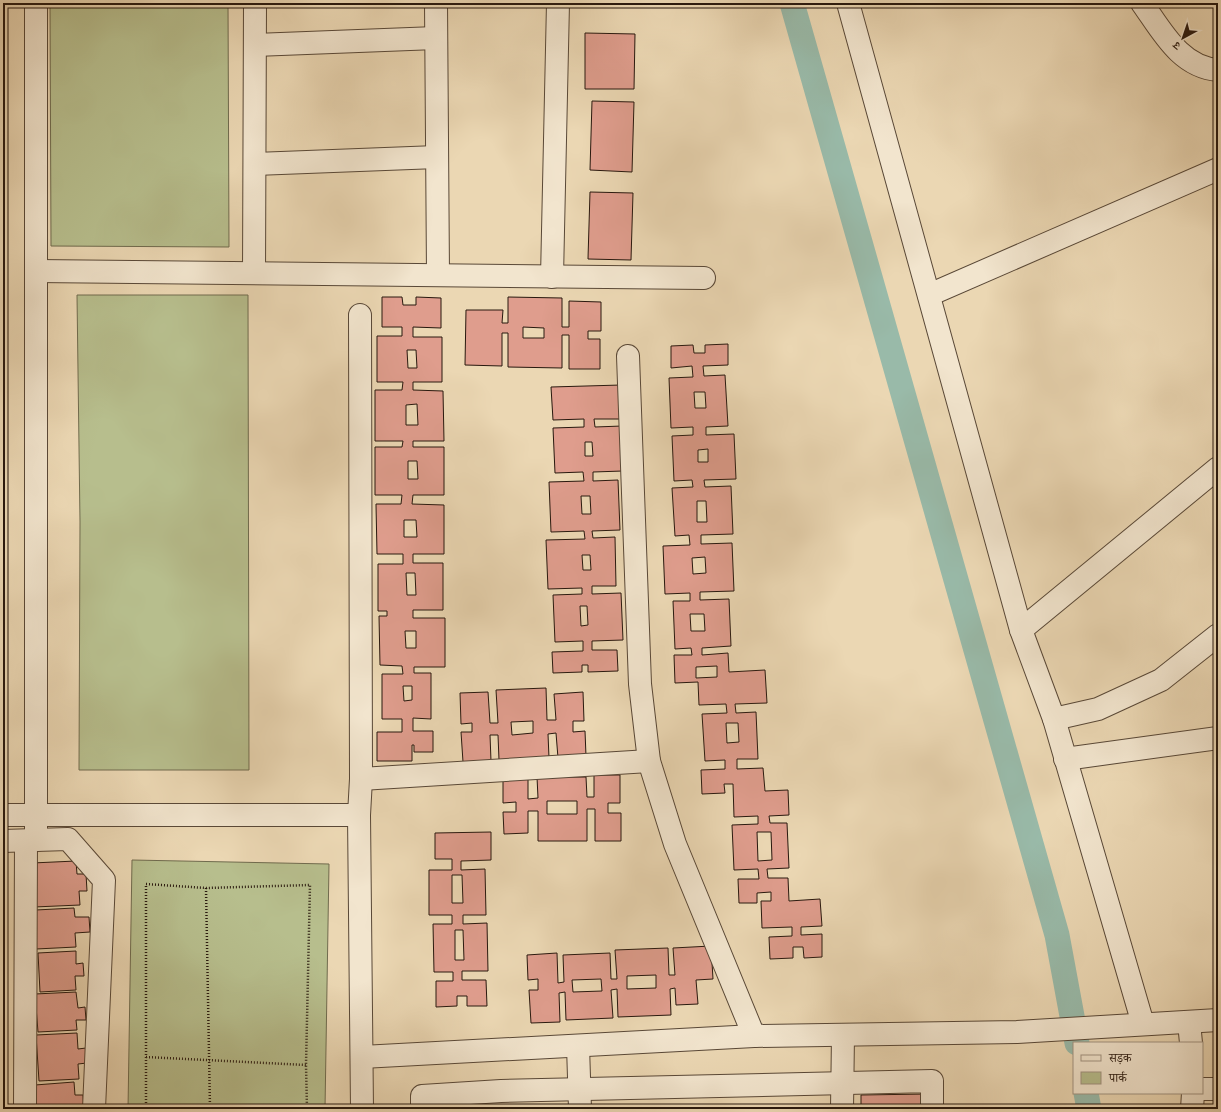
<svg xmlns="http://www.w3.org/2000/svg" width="1221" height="1112" viewBox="0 0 1221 1112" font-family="'EB Garamond','Noto Serif Devanagari',serif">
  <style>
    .green { fill: #b7be8d; stroke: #706b4e }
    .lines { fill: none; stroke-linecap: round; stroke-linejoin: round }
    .canal { stroke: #99baa9; stroke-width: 25 }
    .building { fill: #df9d8d; stroke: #28180e; fill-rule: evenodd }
    .minor-casing { stroke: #594837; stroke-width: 24 }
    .path { stroke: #28180e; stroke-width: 2.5; stroke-dasharray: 1 2; stroke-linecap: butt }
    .minor { stroke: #f2e5ce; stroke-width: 22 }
  </style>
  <rect width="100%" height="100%" fill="#ebd7b3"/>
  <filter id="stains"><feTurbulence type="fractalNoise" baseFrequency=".005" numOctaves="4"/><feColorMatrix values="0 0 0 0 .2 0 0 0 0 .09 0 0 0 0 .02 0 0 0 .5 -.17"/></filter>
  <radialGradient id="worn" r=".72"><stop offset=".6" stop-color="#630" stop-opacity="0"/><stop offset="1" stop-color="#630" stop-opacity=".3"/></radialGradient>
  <g class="green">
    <path d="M50,3H228L229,247L51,246Z"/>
    <path d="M77,295H248L249,770H79L80,522Z"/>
    <path d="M132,860L329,864L325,1109H128Z"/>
  </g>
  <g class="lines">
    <g class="canal">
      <path d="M792,3L1057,935L1077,1043"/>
      <path d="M1086,1093L1089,1109"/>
    </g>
  </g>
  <g class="building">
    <path d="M585,33L635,34L634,89H585Z"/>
    <path d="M592,101L634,102L632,172L590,170Z"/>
    <path d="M590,192L633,193L631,260L588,259Z"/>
    <path d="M382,297H402L403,305H416V297L441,298V328L413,327V337H442V382H413V390L443,391L444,441H413V447H444V495H413L412,504L444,505V554H413V563H443V610H413V618H445V667H414V673H431V719L413,718V731H433V752H414V745H412V761H377V732H402V719H382V674H403L402,666L380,665L379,616H387V611H378V564H403V554H377L376,504H401L402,495H375V447H402L403,441H375V390H402L403,382H377V336H402V327H382ZM407,350H416L417,368H408ZM417,404L418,425H406V405ZM408,461H417L418,479H408ZM404,520H416L417,537H404ZM406,573H415L416,595H407ZM405,631H416V648H406ZM403,686H412V700L404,701Z"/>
    <path d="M508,297L562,298V327H569V301L601,302V331H588V339H600V369H569V335H562V368L508,367V333H502V366L465,365L466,310H503L502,323H508ZM523,327L544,328V338H523Z"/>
    <path d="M728,344V365L703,366L704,376L725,375L728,426L706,427V435L734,434L736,479L704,480L705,487L731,486L733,534L701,535V544L732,543L734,591L700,592V600L729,599L731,646L702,648V655L728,653L729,672L765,670L767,703L735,704L736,713L756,712L758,759H737V769L763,768L765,791L788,790L789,815L769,816L770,823H787L789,868L767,869L768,878H788L789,901L820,899L822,926L801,927V935L822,934V957L804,958L803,947H793V958L770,959L769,937L792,936V927L762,928L761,901H771V892L757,893V903H739L738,879H759L758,869L734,870L732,825L758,824V816L734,817L733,784H724L725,793L702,794L701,770L725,769V760L705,761L702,714L727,713L726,704L699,705L698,682L675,683L674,655H692L691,648L675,649L673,601H690V593L665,594L663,546L690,545L689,535L675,536L672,488L693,487L692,480L674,481L672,436L693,435V427L671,428L669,378L693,377L692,366L671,368V346L693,345L694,353H705V345ZM694,392H705L706,408H695ZM708,449V462H698V450ZM697,501H706L707,522H697ZM705,557L706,573L693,574L692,558ZM690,614H704L705,631H691ZM717,666V677L696,678V667ZM726,723H738L739,742L727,743ZM757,832H771L772,860L758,861Z"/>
    <path d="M621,385L622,419H594L595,427L622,426L623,471L593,472V481L618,480L620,530L592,531L593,538L615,537L616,586H592V594L621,593L623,640L592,641V650H617L618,671L588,672V665H582V672L553,673L552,652L583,651V641L555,642L553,595L582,594V588L548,589L546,540L585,539L584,531L551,532L549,482L584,481L583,472L555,473L553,428L584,427V419L553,420L551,387ZM585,442H592L593,456H585ZM581,496H590L591,514H582ZM582,555H590L591,570H583ZM580,606H587L588,625L581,626Z"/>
    <path d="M546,688L547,720H556L554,694L583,692L584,721H573V732L585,731L586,756L558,758L556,733L548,734L549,758L499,760L498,735H490L491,761L463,762L461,732H472V723L461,724L460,693L488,692L490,723H498L496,690ZM533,721V733L512,735L511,722Z"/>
    <path d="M503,773H528V799L538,798L537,777H586L587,797H594V775H620V803H608V813H621V841H595V809H587V841H538V811H528V833L504,834L503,812H516V802L503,803ZM547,801H577V814H547Z"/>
    <path d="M491,832V860L461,861V870L485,869L486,915H463V924L487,923L488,971H462V980H486L487,1006H467V996H457V1006L436,1007V981H453V972H434L433,924H452V915H429V870H452V859H435V833ZM452,875H462L463,903H452ZM455,930H463L464,960H455Z"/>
    <path d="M76,861L77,874H86L87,891H79L80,905L34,907L32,863Z"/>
    <path d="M3,873H6L7,912H3Z"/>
    <path d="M74,908L75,917H89L90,932L75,933L76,947L36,949V910Z"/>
    <path d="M711,946L713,979L696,980L698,1004L676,1005L675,988L670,989L671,1015L618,1017L617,989L611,990L613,1018L566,1020L565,992L559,993L560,1022L531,1023L529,990H538V979L528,980L527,955L557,953L558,983L564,982L563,955L610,953L611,979H617L615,950L668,948L669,975H675L673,948ZM656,975V988L627,989V976ZM601,979L602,991L573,992L572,980Z"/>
    <path d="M76,951V964L83,963L84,976H75L76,990L40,992L38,953Z"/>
    <path d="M3,960H5L7,997H3Z"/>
    <path d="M76,992L78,1008L85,1007L86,1020H76L77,1030L38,1032L35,994Z"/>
    <path d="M3,1001H5L6,1043H3Z"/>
    <path d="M77,1033L78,1049L86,1048L87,1063L78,1064L79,1079L39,1081L36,1035Z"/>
    <path d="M74,1082L75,1095H83L84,1109H36L35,1085Z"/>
    <path d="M928,1094L929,1109H861V1095Z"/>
  </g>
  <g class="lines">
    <defs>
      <g id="minor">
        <path d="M436,3L438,275"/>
        <path d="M848,3L1021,630L1054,719L1143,1024"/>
        <path d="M1142,3C1162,31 1180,67 1218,70"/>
        <path d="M255,45L436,38"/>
        <path d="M255,164L437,157"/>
        <path d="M36,271L704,278"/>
        <path d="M254,273L255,3"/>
        <path d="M552,277L558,3"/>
        <path d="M929,295L1218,169"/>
        <path d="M360,315L361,779L359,815L362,1109"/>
        <path d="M628,356L640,684L649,761L675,844L754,1036"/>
        <path d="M1021,630L1218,468"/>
        <path d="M1054,719L1098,709L1161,680L1218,635"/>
        <path d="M1065,759L1218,738"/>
        <path d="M361,779L649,761"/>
        <path d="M3,815H359"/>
        <path d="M36,840V3"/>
        <path d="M3,841L68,839L104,880L94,1109"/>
        <path d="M1189,1022L1191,1043"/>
        <path d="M578,1046L580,1109"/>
        <path d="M362,1057L754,1036L1017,1032L1218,1020"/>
        <path d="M1202,1089H1218"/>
        <path d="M25,1109L26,841"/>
        <path d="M422,1109V1096L501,1091L932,1081V1109"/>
        <path d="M842,1109L843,1035"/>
        <path d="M1192,1109L1193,1093"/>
      </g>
    </defs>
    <use href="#minor" class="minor-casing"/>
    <g class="path">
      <path d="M206,888L210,1109"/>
      <path d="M146,1057L306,1065"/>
      <path d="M146,1109V884L206,888L310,885L306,1065L307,1109"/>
    </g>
    <use href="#minor" class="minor"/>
  </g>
  <rect width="1221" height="1112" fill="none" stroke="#ebd7b3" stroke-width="16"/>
  <rect x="4" y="4" width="1213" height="1104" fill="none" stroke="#28180e" stroke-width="2"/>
  <rect x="8" y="8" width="1205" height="1096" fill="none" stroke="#28180e"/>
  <rect x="1073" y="1042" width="130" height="52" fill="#f2e5ce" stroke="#a19381"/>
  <rect x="1081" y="1055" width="20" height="6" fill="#f2e5ce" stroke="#a19381"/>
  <text x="1109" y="1062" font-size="12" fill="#28180e">सड़क</text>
  <rect x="1081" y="1072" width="20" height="12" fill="#b7be8d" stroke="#a19381"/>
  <text x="1109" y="1082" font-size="12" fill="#28180e">पार्क</text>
  <g transform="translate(1183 38) rotate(220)" stroke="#f2e5ce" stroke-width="3" paint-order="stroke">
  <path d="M0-3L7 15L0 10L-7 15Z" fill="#28180e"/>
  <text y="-6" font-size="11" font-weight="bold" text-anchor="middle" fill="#28180e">उ</text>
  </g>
  <rect width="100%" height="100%" filter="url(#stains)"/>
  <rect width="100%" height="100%" fill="url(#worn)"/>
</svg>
